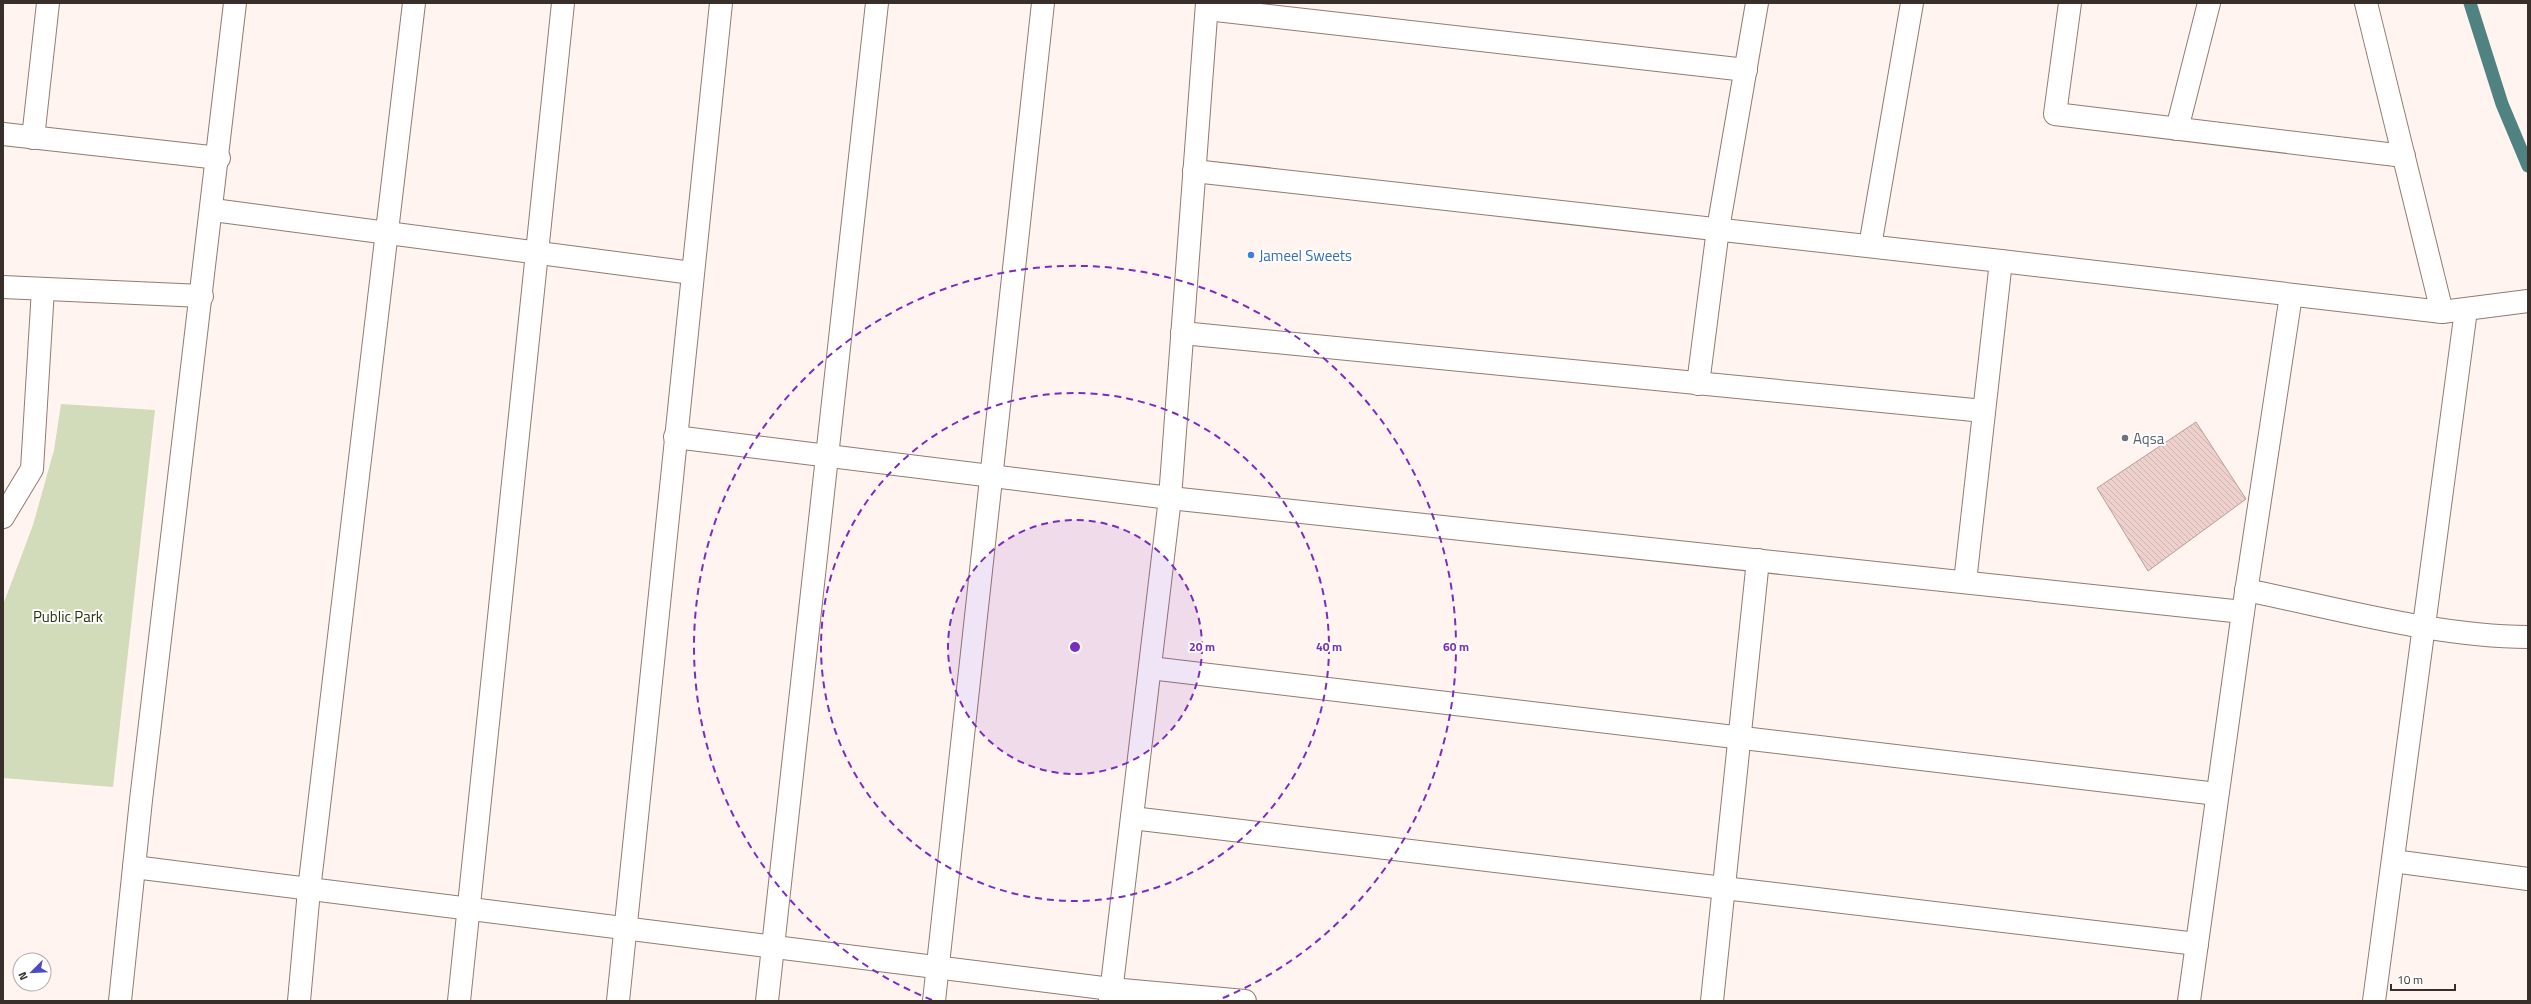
<svg xmlns="http://www.w3.org/2000/svg" width="2531" height="1004" viewBox="0 0 2531 1004" font-family="'Titillium Web',sans-serif">
  <style>
    .green { fill: #d2dcbb }
    .lines { fill: none; stroke-linecap: round; stroke-linejoin: round }
    .stream { stroke: #508282; stroke-width: 13 }
    .building { fill: url(#building-back-hatch); stroke: #b99e9a }
    .minor-casing { stroke: #927a71; stroke-width: 24 }
    .tertiary-casing { stroke: #927a71; stroke-width: 24 }
    .minor { stroke: #fff; stroke-width: 22 }
    .tertiary { stroke: #fff; stroke-width: 22 }
    .ring { fill: none; stroke: #7b2cbf; stroke-width: 2; stroke-dasharray: 7 5 }
    .shop-dot { fill: #3f7fe0; stroke: #fff; stroke-width: 1.5 }
    .worship-dot { fill: #6b7280; stroke: #fff; stroke-width: 1.5 }
    .labels { text-anchor: middle; dominant-baseline: central; stroke-width: 4; stroke-linejoin: round; paint-order: stroke }
    .shop-label { font-size: 15px; fill: #366cbe; stroke: #fff; text-anchor: start }
    .worship-label { font-size: 15px; fill: #5b616d; stroke: #fff; text-anchor: start }
    .park-label { font-size: 15px; fill: #29330a; stroke: #fff }
    .centre { fill: #7b2cbf; stroke: #fff; stroke-width: 2 }
    .ring-label { font-size: 12px; text-anchor: middle; font-weight: bold; fill: #7b2cbf; stroke: #fff; stroke-width: 4; stroke-linejoin: round; paint-order: stroke }
  </style>
  <defs>
    <pattern id="building-back-hatch" width="6" height="6" patternUnits="userSpaceOnUse"><rect width="6" height="6" fill="#eed1cd"/><path d="M-1 5l2 2M0 0l6 6M5-1l2 2" fill="none" stroke="#cdb4b0"/></pattern>
  </defs>
  <rect width="100%" height="100%" fill="#fff4f0"/>
  <path class="green" d="M61,404L155,410L113,787L3,778V605L33,525L54,450Z"/>
  <g class="lines">
    <path class="stream" d="M2470,3L2502,104L2528,166"/>
  </g>
  <path class="building" d="M2196,422L2246,499L2148,571L2097,488Z"/>
  <g class="lines">
    <defs>
      <g id="minor">
        <path d="M2070,3L2055,114L2404,156"/>
        <path d="M2366,3L2442,312"/>
        <path d="M1207,9L1746,70"/>
        <path d="M2177,129L2209,3"/>
        <path d="M3,134L219,158"/>
        <path d="M33,138L48,3"/>
        <path d="M1194,171L2001,261L1965,582"/>
        <path d="M213,210L692,273"/>
        <path d="M1870,246L1912,3"/>
        <path d="M2001,261L2442,312L2528,301"/>
        <path d="M3,287L202,296"/>
        <path d="M1182,333L1984,411"/>
        <path d="M1698,384L1718,229L1757,3"/>
        <path d="M675,437L1170,498L2243,612L2189,1001"/>
        <path d="M3,517L32,469L43,289"/>
        <path d="M2246,590C2335,608 2438,637 2528,637"/>
        <path d="M2243,612L2291,295"/>
        <path d="M1150,668L2217,794"/>
        <path d="M1132,818L2197,944"/>
        <path d="M2393,861L2528,879"/>
        <path d="M134,867L1111,989L1245,1001"/>
        <path d="M299,1001L309,890L414,3"/>
        <path d="M459,1001L563,3"/>
        <path d="M618,1001L721,3"/>
        <path d="M767,1001L877,3"/>
        <path d="M934,1001L1043,3"/>
        <path d="M1110,1001L1170,498L1207,3"/>
        <path d="M1712,1001L1758,560"/>
        <path d="M2374,1001L2466,310"/>
      </g>
      <path id="tertiary" d="M120,1001L141,800L235,3"/>
    </defs>
    <use href="#minor" class="minor-casing"/>
    <use href="#tertiary" class="tertiary-casing"/>
    <use href="#minor" class="minor"/>
    <use href="#tertiary" class="tertiary"/>
  </g>
  <circle cx="1075" cy="647" r="127" fill="#7b2cbf" fill-opacity=".12"/>
  <g class="ring">
    <circle cx="1075" cy="647" r="127"/>
    <circle cx="1075" cy="647" r="254"/>
    <path d="M932 1000A381 381 0 1 1 1218 1000"/>
  </g>
  <circle class="shop-dot" cx="1251" cy="255" r="4"/>
  <circle class="worship-dot" cx="2125" cy="438" r="4"/>
  <g class="labels">
    <g class="shop-label">
      <text x="1259" y="255">Jameel Sweets</text>
    </g>
    <g class="worship-label">
      <text x="2133" y="438">Aqsa</text>
    </g>
    <g class="park-label">
      <text x="68" y="616">Public Park</text>
    </g>
  </g>
  <circle cx="1075" cy="647" r="6" class="centre"/>
  <g class="ring-label">
    <text x="1202" y="651">20 m</text>
    <text x="1329" y="651">40 m</text>
    <text x="1456" y="651">60 m</text>
  </g>
  <rect width="2531" height="1004" fill="none" stroke="#382e2a" stroke-width="8"/>
  <g transform="translate(32 972) rotate(246)"><circle r="19" fill="#ffffff" stroke="#afabaa"/>
  <path d="M0-3L7 15L0 10L-7 15Z" fill="#4e4bc2"/>
  <text y="-6" font-size="11" font-weight="bold" text-anchor="middle" fill="#382e2a">N</text>
  </g>
  <path d="M2391 984v6h64v-6" fill="none" stroke="#382e2a" stroke-width="2"/>
  <text x="2397" y="984" font-size="12" fill="#382e2a" stroke="#ffffff" stroke-width="3" paint-order="stroke">10 m</text>
</svg>
